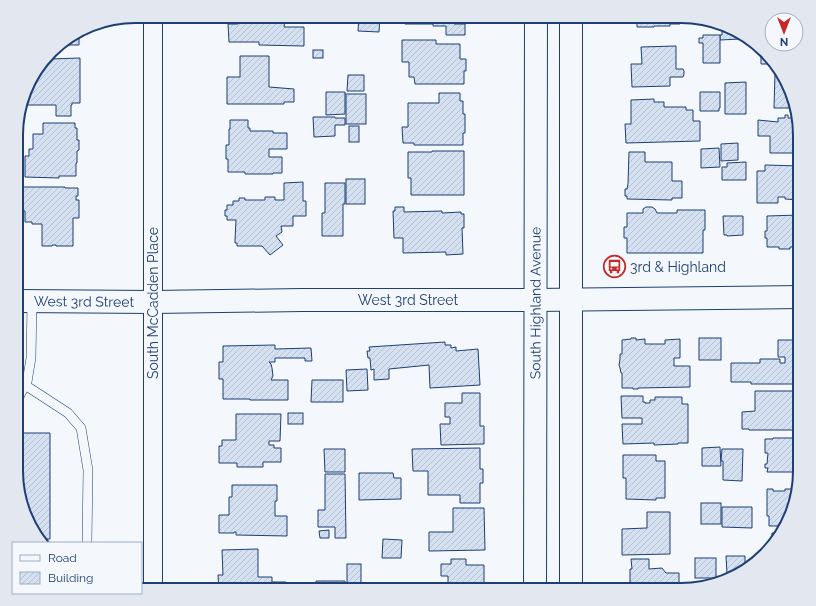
<svg xmlns="http://www.w3.org/2000/svg" width="816" height="606" viewBox="0 0 816 606" font-family="Raleway,sans-serif">
  <style>
    .building { fill: url(#building-hatch); stroke: #1d3f73 }
    .lines { fill: none; stroke-linecap: round; stroke-linejoin: round }
    .lane-casing { stroke: #1d3f73; stroke-width: 10 }
    .street-casing { stroke: #1d3f73; stroke-width: 20 }
    .secondary-casing { stroke: #1d3f73; stroke-width: 24 }
    .lane { stroke: #f4f7fb; stroke-width: 9 }
    .street { stroke: #f4f7fb; stroke-width: 18 }
    .secondary { stroke: #f4f7fb; stroke-width: 22 }
    .labels { text-anchor: middle; dominant-baseline: central; stroke-width: 3; stroke-linejoin: round; paint-order: stroke }
    .poi-label { font-size: 14px; fill: #1d3f73; stroke: #f4f7fb; text-anchor: start }
    .street-label { font-size: 14px; fill: #1d3f73; stroke: #f4f7fb }
    .rim { fill: none; stroke: #1d3f73; stroke-width: 2 }
  </style>
  <defs>
    <pattern id="building-hatch" width="6" height="6" patternUnits="userSpaceOnUse"><rect width="6" height="6" fill="#d5e0f0"/><path d="M-1 1l2-2M0 6l6-6M5 7l2-2" fill="none" stroke="#b6c1d1"/></pattern>
  </defs>
  <rect width="100%" height="100%" fill="#f4f7fb"/>
  <g class="building">
    <path d="M239,16H287V20H285L284,27H304V46L259,45V42H229L228,24H238L237,20Z"/>
    <path d="M359,16H380L379,32L358,31Z"/>
    <path d="M405,16H454V24H465V35H446V26H433V24H405Z"/>
    <path d="M637,16H680V24H670V26H654V27H637Z"/>
    <path d="M722,24L726,25L748,38H740V39L720,40V35H722Z"/>
    <path d="M79,33V45H61V43Z"/>
    <path d="M703,35H720V63H703V43H699V38H703Z"/>
    <path d="M402,40H436V44H460V59H466V71H464V84H415L414,77H409V62H402Z"/>
    <path d="M676,46V69H683L684,71V74L683,77H670V86L632,87L631,64H642L641,47Z"/>
    <path d="M762,48L773,64H761V49Z"/>
    <rect x="313" y="50" width="10" height="8"/>
    <path d="M48,56H50V59L80,58V103H72V105H71V116H56V105H22L32,76L33,74H37V70Z"/>
    <path d="M240,56H269V87L294,89V102H284V104H227V77H240Z"/>
    <path d="M775,74H782L788,83L794,108H774Z"/>
    <path d="M348,75H364V91H347Z"/>
    <path d="M746,82V114H725V83Z"/>
    <path d="M326,92H345V114L326,115Z"/>
    <path d="M700,92H720V108H719V111H700Z"/>
    <path d="M439,93H460V101H463V114H465V133H463V145H414V143H403L402,127H408V103H439Z"/>
    <rect x="346" y="94" width="20" height="30"/>
    <path d="M654,99V102H664V107H686V110H693V121H700V141L626,143L625,124H631V100Z"/>
    <path d="M785,115H788V118H796L800,135V153H770V136H758V120L778,122V118H785Z"/>
    <path d="M313,117H335V118H345V125H335V136L314,137Z"/>
    <path d="M230,120H248V128H250V131H273V133H287V149H269V157H282V173H273V174H245V172H228V159H226V145H229V129H230Z"/>
    <path d="M43,123H75V128H77V140H79V150L77,151V163H76V176H59V178L25,177V156H29V149H33V134H43Z"/>
    <rect x="349" y="126" width="10" height="16"/>
    <path d="M738,143V160L721,161V144Z"/>
    <path d="M719,148L720,167L701,168V149Z"/>
    <path d="M432,151H464V195H411V178H408V152H432Z"/>
    <path d="M629,152H645V162H672V181H682V198H672V200L627,199V196H625V189H627L628,184Z"/>
    <path d="M746,162V180H722V167H727V163Z"/>
    <path d="M765,165L800,166V200L785,199V197H778V203H757V171H765Z"/>
    <rect x="346" y="179" width="19" height="25"/>
    <path d="M303,182V201H306V216H293V226H281L282,232L276,236L283,245L270,255L262,246H237V243H235V240L236,220H227V216H225V210H227V205H233V201H239V198H245V200H265V197H275V200H284V183Z"/>
    <path d="M325,183H345V204H343V236H322V213H325Z"/>
    <path d="M17,187H65V188H78V196H76V200H79V218H73V246H56V245H52V246H42V224H32V222H25V211H17Z"/>
    <path d="M395,207H404V212L442,211V213L461,212V214H464V228H462L463,254L446,255V252L403,253V238H394L393,211H395Z"/>
    <path d="M646,207H652L655,209L657,213H677V210H705V230H703V253H627V238H624V227H627V213H643V209Z"/>
    <path d="M800,215V247H790V249H779V247H767V238H765V231H767V216Z"/>
    <path d="M723,216H743V235L727,236V235H724Z"/>
    <path d="M631,338H636V340L645,339V344H665V340L680,339V358H674V366H690V387L638,388V389H633V388H622V373H621L620,368L619,365L620,359V354H622V340L631,339Z"/>
    <rect x="699" y="338" width="22" height="22"/>
    <path d="M778,340H800V384H751V382H731V363H760V359H780V363H785V357H778Z"/>
    <path d="M445,342V345H451V348L456,347V351L478,349L480,385L430,388L429,365L389,369V379L374,380V369L371,370L370,358H368L367,351H370L369,347Z"/>
    <path d="M275,345V349L311,348L312,361H305V358H275V362H269L271,364L272,368L273,376L271,380H288V400H250V399H223V379H219V362H223V346Z"/>
    <path d="M367,369L368,390L347,391L346,370Z"/>
    <path d="M312,380H343V402H311Z"/>
    <path d="M755,391H800V430H749V429H742V412L755,411Z"/>
    <path d="M462,393H480V426H484V444L441,445L440,424H450V417H445V403H462Z"/>
    <path d="M621,396H643V402H645V403H650V400H655V397H682V404H688V443H678V444L654,445V443L623,444L622,424H642V418H622Z"/>
    <rect x="288" y="413" width="15" height="11"/>
    <path d="M236,414H281L280,441H269V445H274V448H281V462H263V467H237V463H219V446H222V440H236Z"/>
    <path d="M16,433H50V539H40L28,524L16,479Z"/>
    <path d="M773,438H796V439H800L799,481V477H797L798,472H767L768,468H765V464H767L768,453H765V439H773Z"/>
    <path d="M720,447L721,466H702V448Z"/>
    <path d="M480,448V469H483V483H480V503H460V495H428V471H413L412,449Z"/>
    <path d="M324,449H345V472H325Z"/>
    <path d="M722,449H743L742,481L723,480V461H721Z"/>
    <path d="M623,455H656V461H665V498H656V500L626,499V478H623Z"/>
    <path d="M359,473H393L394,478H401V499L359,500Z"/>
    <path d="M325,474H345L346,538H335V527H318V510H325Z"/>
    <path d="M792,484H799L791,516L785,526H769V516H767V489H773V491H785V489H792Z"/>
    <path d="M232,485H277V501H275V516H287V536L236,535V532H234V533H219V515H229V497H232Z"/>
    <rect x="701" y="503" width="20" height="21"/>
    <path d="M722,507H752V528L722,527Z"/>
    <path d="M453,508H484L485,550L429,551V532H453Z"/>
    <path d="M647,512H670V554L622,555V529L647,528Z"/>
    <path d="M329,530V538H320L319,531Z"/>
    <path d="M772,533H781L772,547Z"/>
    <path d="M383,539L402,540L401,558H382Z"/>
    <path d="M258,549V577H272V582H286V590H219L218,575H223L222,550Z"/>
    <path d="M726,556H745V569L739,574H727Z"/>
    <rect x="695" y="558" width="21" height="20"/>
    <path d="M451,559H466V565H484V590H432V589H448V576H441V564H451Z"/>
    <path d="M631,559H649V569L662,568L666,573H679V586L660,587V590H623V586L630,585V569H632Z"/>
    <rect x="347" y="564" width="14" height="19"/>
    <path d="M722,575H737L733,578L723,580Z"/>
    <path d="M316,581H345V590H317Z"/>
  </g>
  <g class="lines">
    <defs>
      <g id="lane">
        <path d="M25,385L68,413L81,428L88,470L87,543"/>
        <path d="M16,402L27,382L31,358L32,301"/>
      </g>
      <path id="street" d="M153,590V16"/>
      <g id="secondary">
        <path id="s1" d="M17,301L153,302L302,300H535L800,297"/>
        <path id="s2" d="M535,590L536,16"/>
        <path d="M571,590V16"/>
      </g>
    </defs>
    <use href="#lane" class="lane-casing"/>
    <use href="#street" class="street-casing"/>
    <use href="#secondary" class="secondary-casing"/>
    <use href="#lane" class="lane"/>
    <use href="#street" class="street"/>
    <use href="#secondary" class="secondary"/>
  </g>
  <defs>
    <symbol id="bus-ring" viewBox="-11 -11 22 22"><circle r="9.5" fill="#f4f7fb" stroke="#c62828" stroke-width="1.5"/><path d="M-5-6H5V4H4V6H2V4H-2V6H-4V4H-5ZM-3.5-4V0h7V-4ZM-3.5 1.2v1.5H-2V1.2ZM2 1.2v1.5H3.5V1.2Z" fill="#c62828"/></symbol>
  </defs>
  <g fill-rule="evenodd">
    <use href="#bus-ring" x="602" y="254" width="25" height="25"/>
  </g>
  <g class="labels">
    <g class="poi-label">
      <text x="630" y="267">3rd &amp; Highland</text>
    </g>
    <g class="street-label">
      <text stroke="none"><textPath href="#s1" startOffset="391">West 3rd Street</textPath></text>
      <text stroke="none"><textPath href="#s1" startOffset="67">West 3rd Street</textPath></text>
      <text transform="translate(153 303) rotate(-90)">South McCadden Place</text>
      <text stroke="none"><textPath href="#s2" startOffset="287">South Highland Avenue</textPath></text>
    </g>
  </g>
  <path d="M0 0H816V606H0ZM135 23H681A112 112 0 0 1 793 135V471A112 112 0 0 1 681 583H135A112 112 0 0 1 23 471V135A112 112 0 0 1 135 23Z" fill="#e3e8f0" fill-rule="evenodd"/>
  <path class="rim" d="M135 23H681A112 112 0 0 1 793 135V471A112 112 0 0 1 681 583H135A112 112 0 0 1 23 471V135A112 112 0 0 1 135 23Z"/>
  <rect x="12" y="542" width="130" height="52" fill="#f4f7fb" stroke="#9eadc5"/>
  <rect x="20" y="555" width="20" height="6" fill="#f4f7fb" stroke="#9eadc5"/>
  <text x="48" y="562" font-size="12" fill="#1d3f73">Road</text>
  <rect x="20" y="572" width="20" height="12" fill="url(#building-hatch)" stroke="#9eadc5"/>
  <text x="48" y="582" font-size="12" fill="#1d3f73">Building</text>
  <g transform="translate(784 32) rotate(180)"><circle r="19" fill="#f4f7fb" stroke="#9eadc5"/>
  <path d="M0-3L7 15L0 10L-7 15Z" fill="#c62828"/>
  <text y="-6" font-size="11" font-weight="bold" text-anchor="middle" fill="#1d3f73">N</text>
  </g>
</svg>
